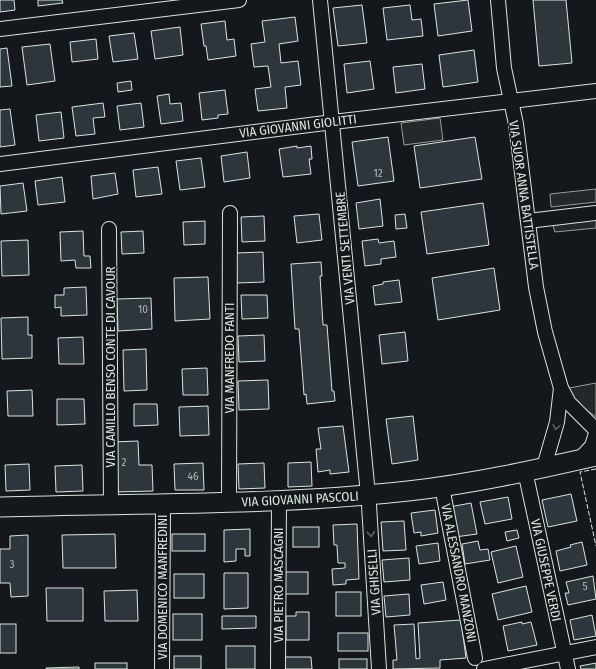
<svg xmlns="http://www.w3.org/2000/svg" width="596" height="669" viewBox="0 0 596 669" font-family="'Fira Sans Condensed',sans-serif">
  <style>
    .parking { fill: #24282b; stroke: #939e99 }
    .building { fill: #2c363c; stroke: #d8e6dc }
    .lines { fill: none; stroke-linecap: round; stroke-linejoin: round }
    .street-casing { stroke: #d8e6dc; stroke-width: 16 }
    .secondary-casing { stroke: #d8e6dc; stroke-width: 21 }
    .street { stroke: #14181c; stroke-width: 14 }
    .secondary { stroke: #14181c; stroke-width: 19 }
    .fence { stroke: #d8e6dc; stroke-width: 1; stroke-dasharray: 5 2; stroke-linecap: butt }
    .oneway { stroke: #59605f }
    .labels { text-anchor: middle; dominant-baseline: central; stroke-width: 3; stroke-linejoin: round; paint-order: stroke }
    .number-label { font-size: 11px; fill: #adbab4 }
    .street-label { font-size: 13px; fill: #d8e6dc; stroke: #14181c }
  </style>
  <rect width="100%" height="100%" fill="#14181c"/>
  <g class="parking">
    <path d="M440,118L443,140L404,145L401,123Z"/>
    <path d="M596,189V202L551,207L550,194Z"/>
    <path d="M596,217V228L555,232L552,222Z"/>
    <path d="M596,383V417L571,398L569,388Z"/>
  </g>
  <g class="building">
    <path d="M0,0H14L15,10L0,12Z"/>
    <path d="M38,0H62L63,3L38,6Z"/>
    <path d="M468,0L472,31L438,36L434,4Z"/>
    <path d="M533,0H566L572,63L539,66Z"/>
    <path d="M362,5L367,43L338,46L333,8Z"/>
    <path d="M410,5L412,20L421,19L423,36L387,40L383,8Z"/>
    <path d="M295,17L298,41L279,44L281,63L298,61L301,85L285,87L287,108L258,111L255,89L271,87L268,66L254,67L251,44L265,42L262,21Z"/>
    <path d="M225,21L227,40L234,39L236,56L208,60L206,46H204L201,24Z"/>
    <path d="M180,27L183,55L155,59L151,31Z"/>
    <path d="M134,33L138,59L113,62L109,36Z"/>
    <path d="M96,39L98,59L72,62L70,42Z"/>
    <path d="M50,44L55,81L27,85L22,47Z"/>
    <path d="M7,48L12,86L0,87V49Z"/>
    <path d="M474,50L478,82L443,87L439,55Z"/>
    <path d="M370,61L374,89L347,93L344,64Z"/>
    <path d="M422,64L425,89L396,93L393,67Z"/>
    <path d="M131,81L132,90L118,92L117,83Z"/>
    <path d="M225,90L228,114L218,115V118L202,120L199,93Z"/>
    <path d="M169,94L170,104L181,103L183,121L161,124L157,96Z"/>
    <path d="M103,103L105,117L93,118L95,134L76,136L72,107Z"/>
    <path d="M141,103L144,127L120,130L117,106Z"/>
    <path d="M10,109L15,145L0,147V110Z"/>
    <path d="M61,112L64,138L39,141L36,115Z"/>
    <path d="M388,137L394,181L358,186L352,142Z"/>
    <path d="M475,137L482,179L420,188L414,146Z"/>
    <path d="M297,146V148L311,146L312,159H309L311,174L283,177L279,149Z"/>
    <path d="M247,152L250,178L224,182L221,156Z"/>
    <path d="M201,158L205,187L180,190L176,161Z"/>
    <path d="M158,167L162,194L136,197L133,170Z"/>
    <path d="M115,173L118,194L93,199L91,176Z"/>
    <path d="M62,177L65,202L38,205L35,181Z"/>
    <path d="M23,183L27,211L1,214L0,186Z"/>
    <path d="M380,199L383,226L359,229L356,203Z"/>
    <path d="M483,203L489,245L427,254L421,212Z"/>
    <path d="M319,214L322,240L297,243L294,216Z"/>
    <path d="M405,214L407,228L396,229L395,215Z"/>
    <path d="M264,216L265,241L242,242L241,217Z"/>
    <path d="M205,221V244L184,245L183,222Z"/>
    <path d="M83,231L84,256H90L91,268H76L75,260L61,261L60,232Z"/>
    <path d="M143,231L144,253L122,254L121,232Z"/>
    <path d="M378,239L379,243L394,241L396,257L381,259V264L365,266L362,241Z"/>
    <path d="M28,240L29,275L2,276L1,241Z"/>
    <path d="M263,252L264,282L237,283L236,253Z"/>
    <path d="M321,262L322,276H320L323,325H327L332,391H334L335,401L307,404L306,394L304,395L299,329H295L291,264Z"/>
    <path d="M494,268L500,310L438,320L432,278Z"/>
    <path d="M208,277L210,319L175,321L174,278Z"/>
    <path d="M399,280L402,302L375,305L373,286L383,284V282Z"/>
    <path d="M86,287L87,315L61,316V307L55,308V295H64V288Z"/>
    <path d="M241,295H267L268,318L242,319Z"/>
    <path d="M151,298L152,329L118,331L117,299Z"/>
    <path d="M28,317V335H32V358L2,359L1,318Z"/>
    <path d="M405,332L408,361L382,364L379,335Z"/>
    <path d="M264,335L265,361L239,362L238,336Z"/>
    <path d="M83,337L84,364H59L58,338Z"/>
    <path d="M146,349L147,390L124,391L123,350Z"/>
    <path d="M207,368L208,395H183L182,369Z"/>
    <path d="M268,380L269,409L239,410L238,381Z"/>
    <path d="M32,390L33,416H8L7,391Z"/>
    <path d="M57,399H84L85,424L57,425Z"/>
    <path d="M134,404H157L158,425L134,426Z"/>
    <path d="M208,406L209,435L180,436L179,407Z"/>
    <path d="M413,416L418,460L392,464L386,419Z"/>
    <path d="M343,426L349,472L330,474V470L318,472L316,449H321L318,428Z"/>
    <path d="M138,441L139,465H152L153,491L114,492L113,442Z"/>
    <path d="M311,462L312,486L288,487V463Z"/>
    <path d="M203,463L204,490H175L174,464Z"/>
    <path d="M264,463L265,488L239,489L238,464Z"/>
    <path d="M29,464L30,490L6,491L5,465Z"/>
    <path d="M82,465L83,491L56,492L55,466Z"/>
    <path d="M571,494L577,521L548,527L542,500Z"/>
    <path d="M508,497L512,519L485,524L480,502Z"/>
    <path d="M471,503L477,534L455,537L449,507Z"/>
    <path d="M435,510L438,533L421,536V532L414,533L411,513Z"/>
    <path d="M404,521L406,550L383,551L381,522Z"/>
    <path d="M357,524L359,579L346,580V584L333,585L332,569L345,568V563H338L337,545H334L333,525Z"/>
    <rect x="293" y="527" width="26" height="20"/>
    <path d="M250,529V556H245V549H236V561L224,562V530Z"/>
    <path d="M517,530L519,538L507,541L505,532Z"/>
    <path d="M115,534L116,568H63L62,535Z"/>
    <rect x="172" y="534" width="33" height="17"/>
    <path d="M28,535V596L11,597L10,583H0V549H10V536Z"/>
    <path d="M478,541L480,550L488,549L490,560L465,564L462,544Z"/>
    <path d="M582,542L587,565L560,571L556,551L571,547L570,545Z"/>
    <path d="M438,543L440,561L419,564L416,546Z"/>
    <path d="M516,546L523,577L498,583L491,552Z"/>
    <path d="M409,558L410,580L384,582L382,560Z"/>
    <rect x="285" y="572" width="23" height="22"/>
    <path d="M224,573H248V608L224,609Z"/>
    <rect x="174" y="574" width="30" height="24"/>
    <path d="M593,576L596,599L568,605L565,593H569L566,582Z"/>
    <path d="M443,582L446,600L424,604L421,585Z"/>
    <path d="M526,586L532,612L498,620L492,594Z"/>
    <path d="M46,588H83V621H47Z"/>
    <path d="M137,590L138,621H105L104,591Z"/>
    <rect x="336" y="592" width="25" height="24"/>
    <path d="M409,594L410,615L386,617L384,596Z"/>
    <path d="M296,612H309V640H286V616H296Z"/>
    <rect x="173" y="614" width="29" height="26"/>
    <path d="M592,615L596,636L574,640L570,620Z"/>
    <path d="M222,616H256V628L222,629Z"/>
    <path d="M461,620L466,658L440,660V668L393,669V660H397L394,625L414,624L416,659L420,658L418,623Z"/>
    <path d="M522,622V624L531,622L537,645L508,651L503,626Z"/>
    <rect x="0" y="624" width="16" height="29"/>
    <rect x="338" y="633" width="30" height="18"/>
    <rect x="226" y="646" width="29" height="23"/>
    <rect x="174" y="656" width="27" height="13"/>
    <path d="M284,657H311L312,669H284Z"/>
    <rect x="339" y="659" width="28" height="10"/>
    <rect x="95" y="663" width="32" height="6"/>
    <path d="M596,663V669H581L580,666Z"/>
    <path d="M79,667V669H46V668Z"/>
  </g>
  <g class="lines">
    <defs>
      <g id="street">
        <path d="M320,0L369,505L379,669"/>
        <path d="M498,0L504,68L516,124L536,287L545,332L561,388L569,403L596,430"/>
        <path d="M0,29L239,0"/>
        <path d="M0,164L333,122L596,91"/>
        <path d="M528,221L596,213"/>
        <path d="M109,229L111,505"/>
        <path d="M579,460L592,446L596,433"/>
        <path d="M544,467L557,422L561,388"/>
        <path d="M525,471L568,669"/>
        <path d="M442,487L475,658"/>
        <path d="M229,503L230,213"/>
        <path d="M162,669L163,505"/>
        <path d="M278,669L279,501"/>
        <path d="M484,669L596,647"/>
      </g>
      <path id="secondary" d="M0,507C136,503 273,506 408,491C472,484 534,470 596,456"/>
    </defs>
    <use href="#street" class="street-casing"/>
    <use href="#secondary" class="secondary-casing"/>
    <use href="#street" class="street"/>
    <use href="#secondary" class="secondary"/>
    <path class="fence" d="M596,469L580,472L596,546"/>
  </g>
  <defs><path id="oneway-chevron" d="M-2-3.5L2.5 0L-2 3.5" fill="none" stroke-width="1.6" stroke-linecap="round" stroke-linejoin="round"/></defs>
  <g class="oneway">
    <use href="#oneway-chevron" transform="translate(556 427) rotate(103)"/>
    <use href="#oneway-chevron" transform="translate(371 534) rotate(86)"/>
  </g>
  <g class="labels">
    <g class="number-label">
      <text x="378" y="173">12</text>
      <text x="143" y="309">10</text>
      <text x="124" y="462">2</text>
      <text x="193" y="476">46</text>
      <text x="12" y="564">3</text>
      <text x="585" y="586">5</text>
    </g>
    <g class="street-label">
      <text transform="translate(298 126) rotate(-7)">VIA GIOVANNI GIOLITTI</text>
      <text transform="translate(524 195) rotate(82)">VIA SUOR ANNA BATTISTELLA</text>
      <text transform="translate(345 248) rotate(-95)">VIA VENTI SETTEMBRE</text>
      <text transform="translate(229 358) rotate(-90)">VIA MANFREDO FANTI</text>
      <text transform="translate(110 367) rotate(-90)">VIA CAMILLO BENSO CONTE DI CAVOUR</text>
      <text transform="translate(300 499) rotate(-3)">VIA GIOVANNI PASCOLI</text>
      <text transform="translate(546 570) rotate(78)">VIA GIUSEPPE VERDI</text>
      <text transform="translate(459 573) rotate(79)">VIA ALESSANDRO MANZONI</text>
      <text transform="translate(374 582) rotate(-94)">VIA GHISELLI</text>
      <text transform="translate(278 585) rotate(-90)">VIA PIETRO MASCAGNI</text>
      <text transform="translate(162 587) rotate(-90)">VIA DOMENICO MANFREDINI</text>
    </g>
  </g>
</svg>
